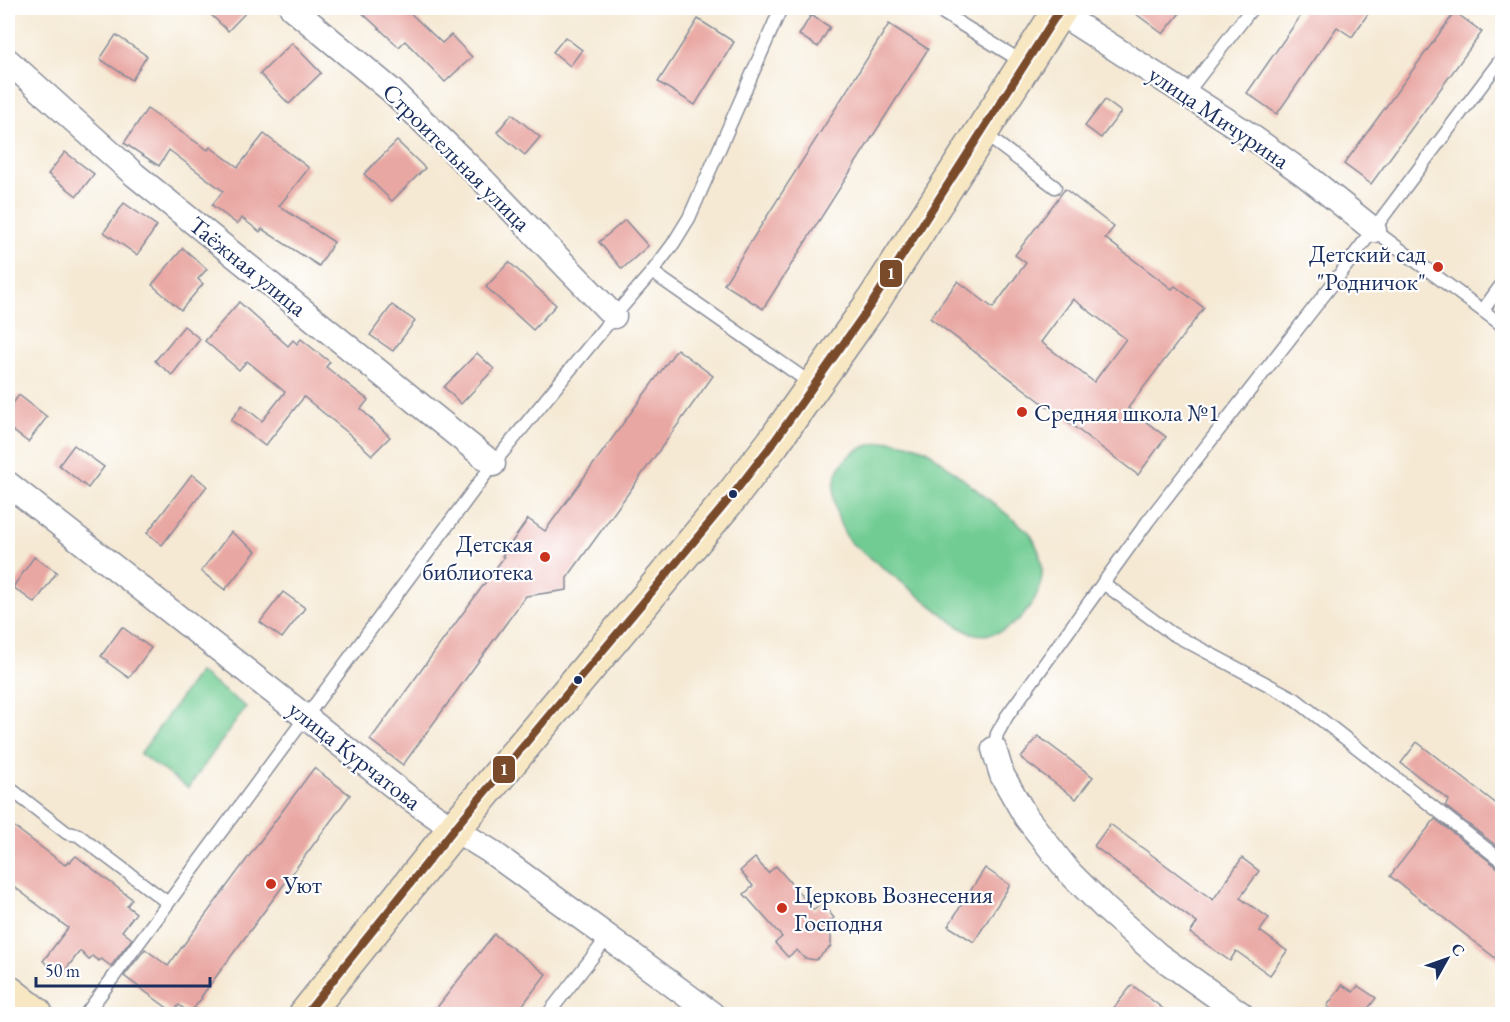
<svg xmlns="http://www.w3.org/2000/svg" width="1510" height="1022" viewBox="0 0 1510 1022" font-family="'EB Garamond',serif">
  <style>
    .green { fill: #71cc93; stroke: #467e78; stroke-width: 1.5 }
    .building { fill: #e9a7a3; fill-rule: evenodd }
    .lines { fill: none; stroke-linecap: round; stroke-linejoin: round }
    .lane-casing { stroke: #888c99; stroke-width: 15 }
    .street-casing { stroke: #888c99; stroke-width: 27 }
    .secondary-casing { stroke: #888c99; stroke-width: 36 }
    .lane { stroke: #fff; stroke-width: 12 }
    .street { stroke: #fff; stroke-width: 24 }
    .secondary { stroke: #f8e7c3; stroke-width: 33 }
    .bus-1-casing { stroke: #fff; stroke-width: 12 }
    .bus-1 { stroke: #7a4b2a; stroke-width: 8 }
    .poi-dot { fill: #c8321e; stroke: #fff; stroke-width: 2 }
    .bus-dot { fill: #1b2f5e; stroke: #fff; stroke-width: 2 }
    .labels { text-anchor: middle; dominant-baseline: central; stroke-width: 4.5; stroke-linejoin: round; paint-order: stroke }
    .street-label { font-size: 24px; fill: #1b2f5e; stroke: #fff }
    .poi-label { font-size: 24px; fill: #1b2f5e; stroke: #fff; text-anchor: start }
    .line-badge { stroke: #fff; stroke-width: 2 }
    .badge-label { font-size: 16px; text-anchor: middle; font-weight: bold; fill: #fff }
  </style>
  <rect width="100%" height="100%" fill="#fff"/>
  <filter id="ink" filterUnits="userSpaceOnUse"><feTurbulence type="fractalNoise" baseFrequency=".0167" numOctaves="2"/><feDisplacementMap in="SourceGraphic" scale="12" xChannelSelector="R" yChannelSelector="G"/><feConvolveMatrix kernelMatrix="1 2 1 2 8 2 1 2 1" color-interpolation-filters="sRGB"/></filter>
  <filter id="wash" filterUnits="userSpaceOnUse"><feTurbulence type="fractalNoise" baseFrequency=".008" numOctaves="4" result="noise"/><feDisplacementMap in="SourceGraphic" scale="24" xChannelSelector="R" yChannelSelector="G"/><feGaussianBlur stdDeviation="1.35" result="paint"/><feColorMatrix in="noise" values="0 0 0 0 0 0 0 0 0 0 0 0 0 0 0 0 0 1.4 0 .05"/><feComposite in="paint" operator="in"/></filter>
  <g filter="url(#wash)">
    <rect width="100%" height="100%" fill="#f5e9d4"/>
    <g class="green">
      <path d="M891,441L913,445L927,450L1029,532C1037,544 1043,560 1042,576C1038,608 1006,643 971,633C967,632 962,628 958,626L850,542C834,519 825,481 847,458C859,446 875,443 891,441Z"/>
      <path d="M199,672L246,707L188,788L140,754Z"/>
    </g>
    <g id="blocks">
      <g class="building">
        <path d="M204,8H250L228,31Z"/>
        <path d="M357,8H405L442,43L451,35L472,57L445,82L405,41L399,47Z"/>
        <path d="M1128,8H1184L1163,34Z"/>
        <path d="M1306,8H1372L1352,37L1337,27L1277,114L1247,93Z"/>
        <path d="M1455,12L1482,32L1371,184L1344,164Z"/>
        <path d="M811,15L830,27L818,47L799,35Z"/>
        <path d="M698,19L734,42L695,105L658,82Z"/>
        <path d="M889,24L928,49L763,309L724,284Z"/>
        <path d="M116,35L147,56L132,80L100,59Z"/>
        <path d="M565,37L582,50L570,66L553,52Z"/>
        <path d="M292,43L321,73L289,104L260,74Z"/>
        <path d="M1105,100L1121,112L1101,138L1085,126Z"/>
        <path d="M147,109L208,150L210,147L238,167L264,134L309,168L279,206L334,242L319,266L262,229L260,232L242,218L237,224L212,205L223,191L169,150L159,166L124,143Z"/>
        <path d="M512,114L540,137L525,155L497,132Z"/>
        <path d="M397,141L425,168L392,201L364,174Z"/>
        <path d="M65,152L94,174L77,196L48,174Z"/>
        <path d="M1065,189L1114,227L1105,238L1172,289L1175,286L1204,308L1128,408L1166,437L1138,475L930,318L958,281L993,308L1026,263L1015,255ZM1073,299L1126,339L1094,382L1041,342Z"/>
        <path d="M124,203L157,226L137,255L104,232Z"/>
        <path d="M625,220L648,246L622,269L599,242Z"/>
        <path d="M183,248L207,269L198,279L203,284L181,310L152,285Z"/>
        <path d="M509,262L556,305L533,330L486,287Z"/>
        <path d="M239,302L288,346L293,340L297,344L301,339L330,362L326,367L368,400L361,409L390,437L372,455L347,432L304,397L265,446L231,420L242,405L262,421L285,392L247,361L239,370L205,341Z"/>
        <path d="M392,305L415,321L393,351L370,335Z"/>
        <path d="M184,326L200,339L172,375L155,361Z"/>
        <path d="M677,349L713,376L567,578V590L526,596L403,765L370,740L504,557L502,556L528,519L545,531Z"/>
        <path d="M477,353L494,369L461,404L444,387Z"/>
        <path d="M19,395L47,417L28,442L8,427V410Z"/>
        <path d="M74,445L104,467L88,488L59,465Z"/>
        <path d="M192,474L207,486L162,545L147,533Z"/>
        <path d="M231,532L256,551L225,590L201,571Z"/>
        <path d="M34,557L57,572L35,603L13,587Z"/>
        <path d="M283,592L305,608L282,638L260,622Z"/>
        <path d="M122,627L151,648L129,678L107,662L108,661L101,656Z"/>
        <path d="M1038,736L1093,777L1076,799L1021,758Z"/>
        <path d="M1417,742L1503,809V851L1445,806L1449,800L1401,763Z"/>
        <path d="M314,768L350,795L201,997L202,998L190,1013L179,1005L173,1012L124,976L145,949L168,966Z"/>
        <path d="M1435,819L1497,867L1503,869V964L1390,876Z"/>
        <path d="M8,822L65,865L68,861L70,862L76,856L132,899L127,906L136,913L122,931L132,939L111,966L101,959L99,961L92,956L89,960L80,951L61,976L43,961L68,928L8,882Z"/>
        <path d="M1110,824L1213,900L1242,858L1259,871L1240,898L1269,918L1260,931L1287,951L1270,975L1236,951L1230,961L1190,933L1197,923L1094,846Z"/>
        <path d="M755,858L768,873L776,866L814,910L822,903L834,918L824,927L831,935V946L816,960L804,958L797,950L788,957L775,943L782,937L744,894L753,886L740,871Z"/>
        <path d="M985,868L1010,885L974,942L948,926Z"/>
        <path d="M494,934L546,974L516,1014H432Z"/>
        <path d="M1132,985L1170,1014H1109Z"/>
        <path d="M1342,985L1353,992L1358,986L1376,998L1364,1014H1339L1327,1006Z"/>
      </g>
    </g>
  </g>
  <g filter="url(#ink)">
    <use href="#blocks" fill-opacity="0" stroke="#888c99" stroke-width="1.5"/>
    <g class="lines">
      <defs>
        <g id="lane">
          <path d="M935,8L1024,63"/>
          <path d="M1186,94L1252,8"/>
          <path d="M982,132L1055,187"/>
          <path d="M1374,230L1502,325"/>
          <path d="M652,272L673,244L689,218L781,8"/>
          <path d="M1483,310L1502,284"/>
          <path d="M1103,583L1171,633L1295,699L1502,861"/>
          <path d="M994,749L997,734L1007,716L1148,521L1331,286L1502,58"/>
          <path d="M8,787L67,833L78,835L168,903"/>
          <path d="M86,1014L493,464L614,316L652,272L813,385"/>
          <path d="M548,1014L608,937"/>
        </g>
        <g id="street">
          <path d="M292,8L392,91L483,180L614,316"/>
          <path d="M1058,12L1245,132L1304,174L1374,230"/>
          <path d="M8,61L135,175L493,464"/>
          <path d="M8,484L405,795L454,829L490,851L608,937L712,1014"/>
          <path d="M994,749L1002,775L1026,817L1069,872L1106,909L1158,955L1241,1014"/>
        </g>
        <g id="secondary">
          <path d="M8,992L36,1014"/>
          <path d="M306,1014L454,829L731,497L773,443L870,306L1061,8"/>
        </g>
      </defs>
      <use href="#lane" class="lane-casing"/>
      <use href="#street" class="street-casing"/>
      <use href="#secondary" class="secondary-casing"/>
      <use href="#lane" class="lane"/>
      <use href="#street" class="street"/>
      <use href="#secondary" class="secondary"/>
      <defs>
        <path id="bus-1" d="M306,1014L454,829L731,497L773,443L870,306L1061,8"/>
      </defs>
      <use href="#bus-1" class="bus-1-casing"/>
      <use href="#bus-1" class="bus-1"/>
    </g>
  </g>
  <g class="poi-dot">
    <circle cx="1438" cy="267" r="6"/>
    <circle cx="1022" cy="412" r="6"/>
    <circle cx="545" cy="557" r="6"/>
    <circle cx="271" cy="884" r="6"/>
    <circle cx="782" cy="908" r="6"/>
  </g>
  <g class="bus-dot">
    <circle cx="733" cy="494" r="5"/>
    <circle cx="578" cy="680" r="5"/>
  </g>
  <g class="labels">
    <g class="street-label">
      <text transform="translate(1219 117) rotate(34)">улица Мичурина</text>
      <text transform="translate(457 157) rotate(45)">Строительная улица</text>
      <text transform="translate(248 266) rotate(39)">Таёжная улица</text>
      <text transform="translate(355 755) rotate(38)">улица Курчатова</text>
    </g>
    <g class="poi-label">
      <text x="1426" y="253" text-anchor="end">Детский сад<tspan x="1426" dy="28">"Родничок"</tspan></text>
      <text x="1034" y="412">Средняя школа №1</text>
      <text x="533" y="543" text-anchor="end">Детская<tspan x="533" dy="28">библиотека</tspan></text>
      <text x="283" y="884">Уют</text>
      <text x="794" y="894">Церковь Вознесения<tspan x="794" dy="28">Господня</tspan></text>
    </g>
  </g>
  <g class="line-badge">
    <rect x="879" y="259" width="24" height="29" rx="6" fill="#7a4b2a"/>
    <rect x="492" y="755" width="24" height="29" rx="6" fill="#7a4b2a"/>
  </g>
  <g class="badge-label">
    <text x="891" y="279">1</text>
    <text x="504" y="775">1</text>
  </g>
  <rect width="1510" height="1022" fill="none" stroke="#fff" stroke-width="30"/>
  <g transform="translate(1447 959) rotate(50)" stroke="#ffffff" stroke-width="4.5" paint-order="stroke">
  <path d="M0-4.5L10 22L0 15L-10 22Z" fill="#1b2f5e"/>
  <text y="-9" font-size="16" font-weight="bold" text-anchor="middle" fill="#1b2f5e">С</text>
  </g>
  <path d="M36 977v9h174v-9" fill="none" stroke="#1b2f5e" stroke-width="3"/>
  <text x="45" y="977" font-size="18" fill="#1b2f5e" stroke="#ffffff" stroke-width="4.5" paint-order="stroke">50 m</text>
</svg>
